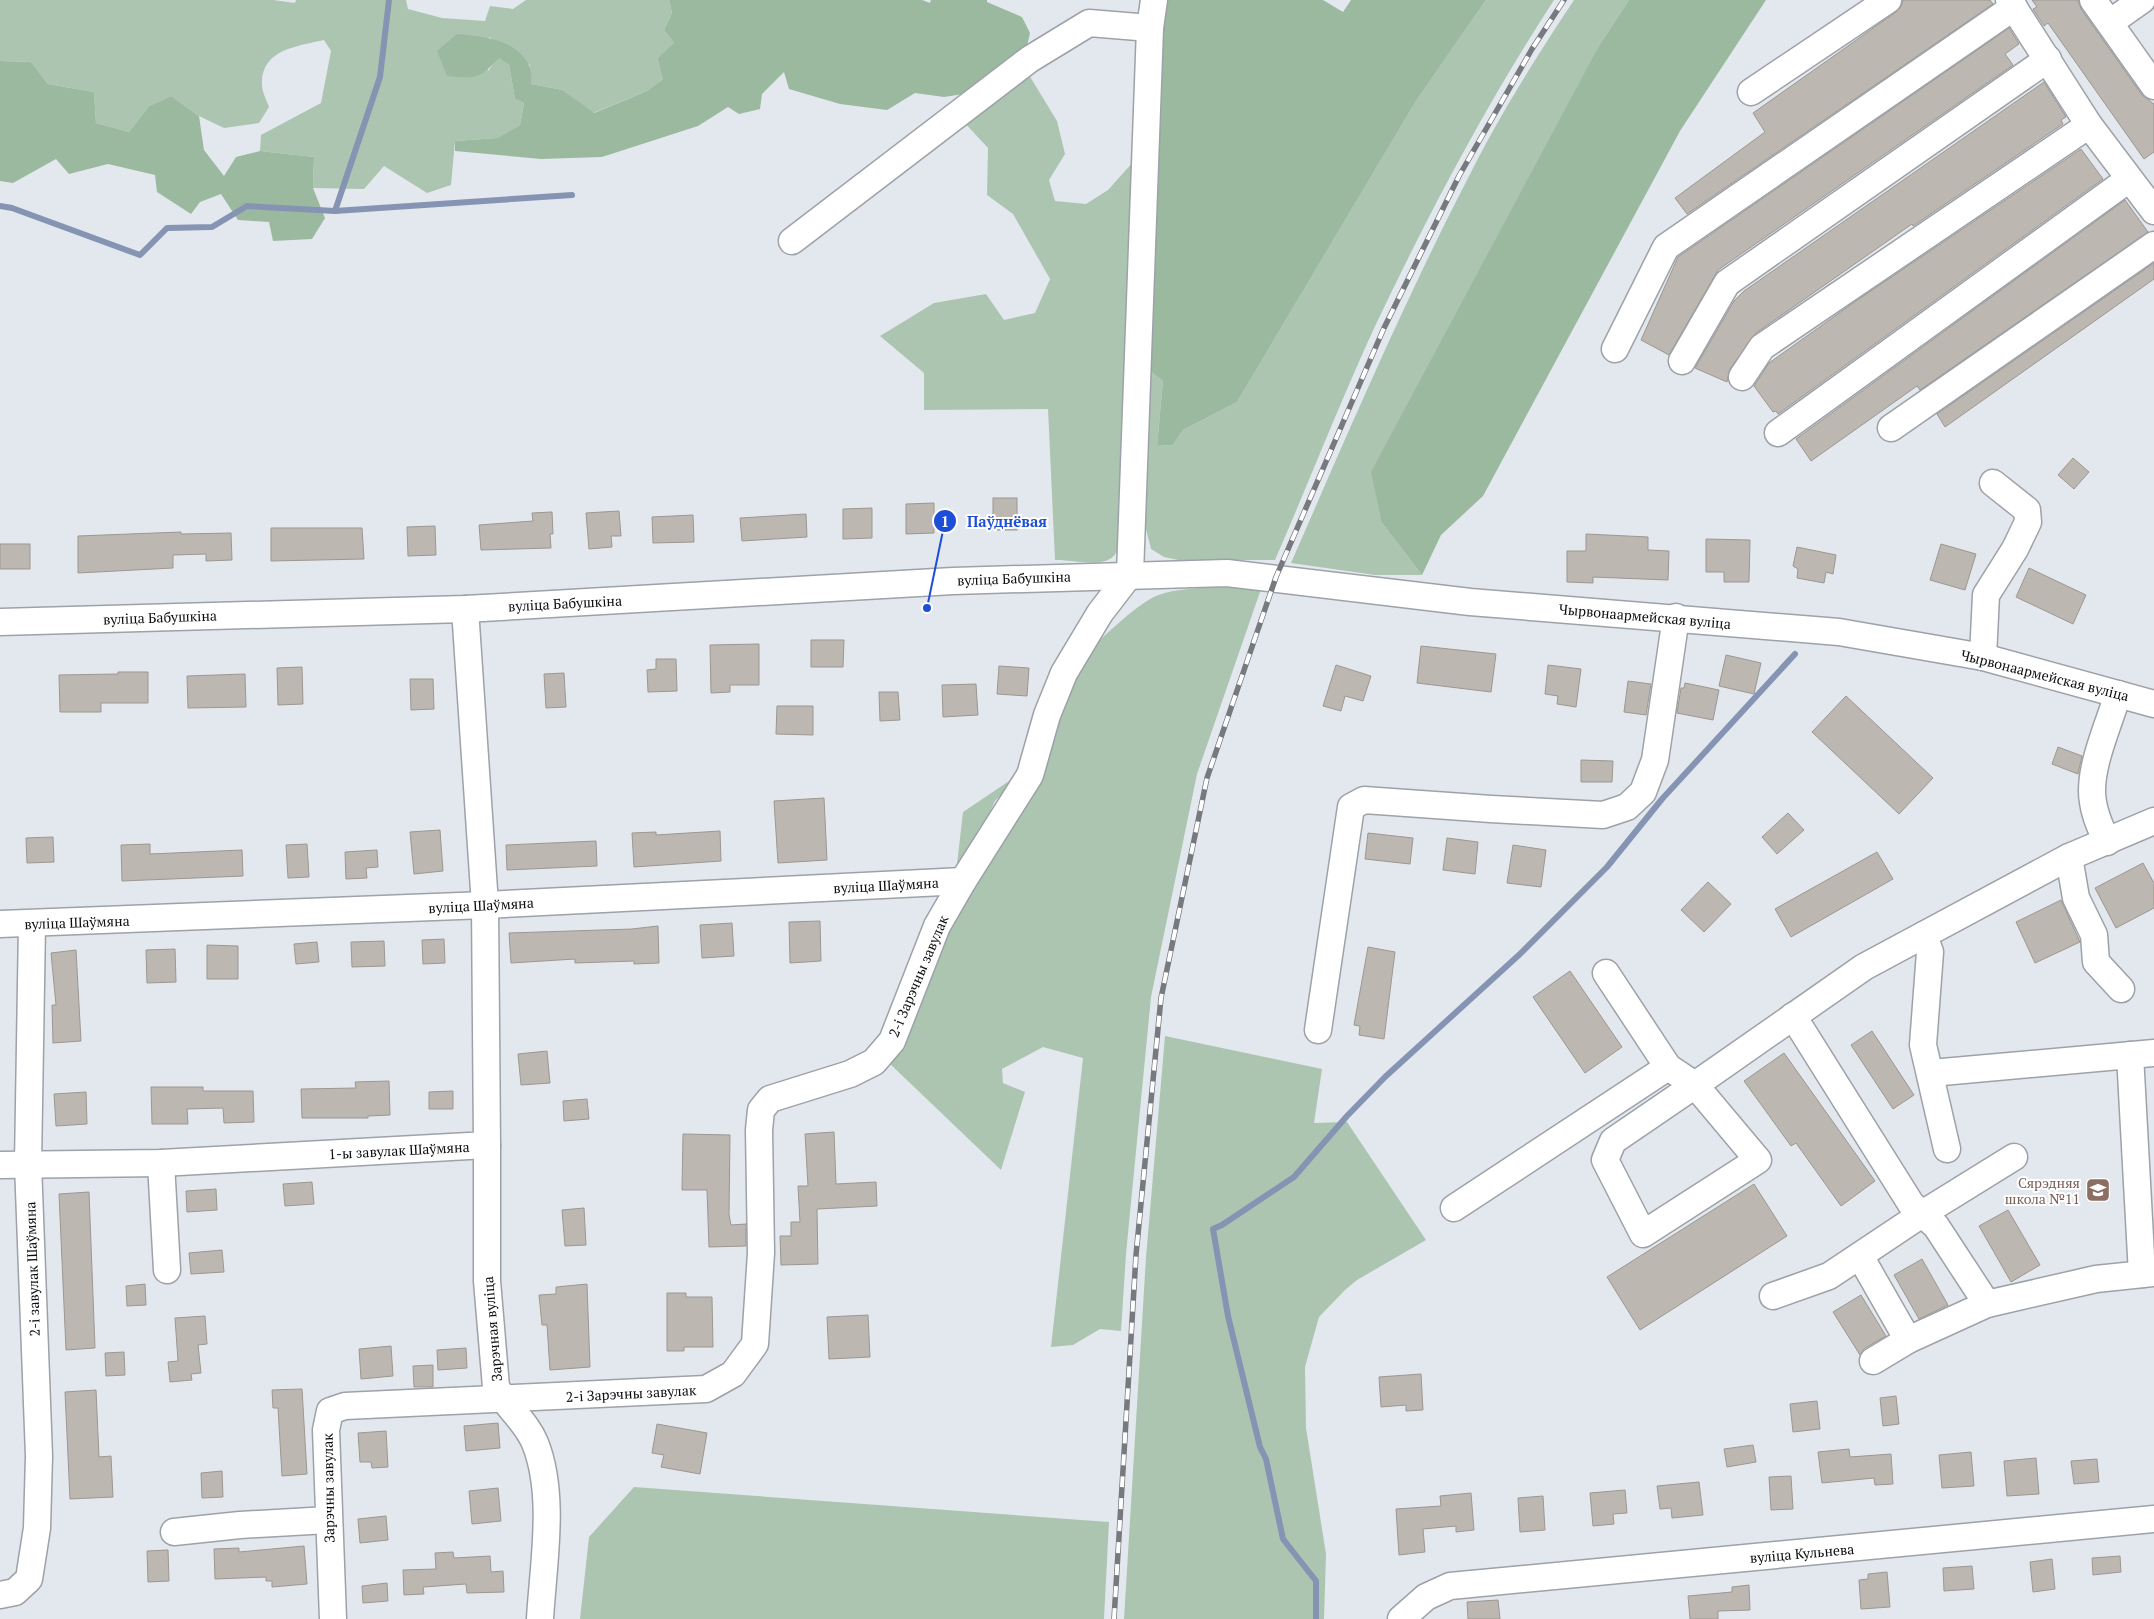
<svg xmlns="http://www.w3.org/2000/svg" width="2154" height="1619" viewBox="0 0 2154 1619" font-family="'PT Serif',serif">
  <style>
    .green { fill: #acc5b0 }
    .forest { fill: #9bb99f }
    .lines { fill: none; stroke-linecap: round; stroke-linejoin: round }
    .stream { stroke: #8594b3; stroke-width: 6 }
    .building { fill: #bdb7b1; stroke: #9c9790 }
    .minor-casing { stroke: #9da1a8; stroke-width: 29 }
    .minor { stroke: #fff; stroke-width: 26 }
    .rail-casing { stroke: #76797d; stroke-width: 5.5 }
    .rail { stroke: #fff; stroke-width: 4; stroke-dasharray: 11; stroke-linecap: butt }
    .labels { text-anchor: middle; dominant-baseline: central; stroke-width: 4; stroke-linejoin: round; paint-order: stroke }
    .street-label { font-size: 14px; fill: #0c0d0f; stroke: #fff }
    .education-label { font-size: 14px; fill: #785e54; stroke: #fff; text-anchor: end }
    .leader { fill: none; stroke: #1d4ed8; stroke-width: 2 }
    .callout-dot { fill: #1d4ed8; stroke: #fff; stroke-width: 2 }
    .mark-label { font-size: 15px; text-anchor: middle; font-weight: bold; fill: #fff }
    .callout-label { font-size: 15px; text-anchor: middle; font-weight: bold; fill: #1d4ed8; stroke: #fff; stroke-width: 4; stroke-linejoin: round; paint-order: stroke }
  </style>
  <rect width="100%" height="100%" fill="#e3e8ef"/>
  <g class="green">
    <path d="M0,0H273L295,3L296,0H406L408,9L442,18L485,21L490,6L513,9L526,0H669L672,13L664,30L674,43L663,79L647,91L593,113L563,90L531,84L530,65L489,37L488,71L498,57L509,65L515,99L524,103L520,125L497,138L455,141L451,185L427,193L384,166L364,189L313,188L314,157L260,151L261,135L321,103L331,51L324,40C299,46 260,49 262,85C262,92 267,101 269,107L259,123L224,128L199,116L171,96L149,106L129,132L96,123L94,92L48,84L31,62L0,61Z"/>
    <path d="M1486,0H1554C1487,103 1429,213 1376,324C1340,402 1309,482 1275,560H1178L1164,557L1151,549L1143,517L1150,371L1163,381L1157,446L1173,445L1183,430L1237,402L1416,101Z"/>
    <path d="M1574,0H1629L1600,44L1382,523L1422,575H1375L1291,563C1347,435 1402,306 1466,182C1497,119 1535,59 1574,0Z"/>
    <path d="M1026,70L1057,121L1065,154L1049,180L1055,201L1086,204L1108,190L1134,161L1121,533C1120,539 1119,548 1116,553C1106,570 1071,559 1055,560L1048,409L924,410V373L880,336L934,303L986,294L1004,320L1035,313L1050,279L1013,214L987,195L988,148L962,120Z"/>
    <path d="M1221,587L1261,589L1197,774L1151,997L1126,1254L1121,1331L1100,1329L1073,1345L1051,1347L1083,1058L1043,1047L1002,1069L1003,1083L1025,1092L1001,1170L888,1062L943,928L1086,653C1102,638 1137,604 1156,596C1177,588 1199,588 1221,587Z"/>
    <path d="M1024,771L995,801L966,863L957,864L963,812Z"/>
    <path d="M1165,1036L1322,1069L1314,1123L1347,1122L1426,1240L1357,1280L1345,1290L1319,1317L1305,1367L1306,1428L1326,1554L1324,1619H1124L1146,1257Z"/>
    <path d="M634,1487L1109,1522L1104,1619H580L589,1537Z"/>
  </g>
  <g class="forest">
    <path d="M669,0H922L930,3L931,0H987V2L1022,17L1030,33L1025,55L976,92L944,97L915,93L887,110L840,104L789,89L784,72L762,94L760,109L739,114L728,107L698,126L602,157L541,159L455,151V141L497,138L520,125L524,103L515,99L509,65L499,58C479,79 476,79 447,76L437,51L457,34C484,37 514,38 529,65C532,70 531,79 531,84L563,90L594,113L647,91L663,79L658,58L674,43L664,30L672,13Z"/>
    <path d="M1165,0H1323L1343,12L1351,0H1486L1416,101L1237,402L1183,430L1173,445L1157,446L1163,381L1150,371Z"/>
    <path d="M1629,0H1766L1680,131L1483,496L1441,535L1422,575L1382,523L1371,472L1600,44Z"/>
    <path d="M0,61L31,62L48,84L94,92L96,123L129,132L149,106L171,96L199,116L204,150L224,176L236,157L260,151L314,157L313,188L325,218L312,239L273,241L269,222L238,220L221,194L200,202L191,214L157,192L155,175L108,164L69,174L56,159L13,183L0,181Z"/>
  </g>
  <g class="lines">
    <g class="stream">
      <path d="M0,206L12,208L140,255L167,228L212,227L247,206L335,211L572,195"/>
      <path d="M335,211L380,77L389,0"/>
      <path d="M1316,1619V1581L1283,1539L1266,1459L1260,1447L1228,1316L1213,1229L1222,1225L1294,1177L1347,1116L1385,1077L1520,954L1607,867L1662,799L1795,654"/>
    </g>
  </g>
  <g class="building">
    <path d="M1903,0H1990L1993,4L1687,214L1675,198L1765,132L1753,113L1896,12L1901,7Z"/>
    <path d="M2032,0H2078L2081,9L2142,95L2154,104V152L2144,159L2048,23L2044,26L2033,9L2037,7Z"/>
    <path d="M2009,28L2019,44L2005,54L2013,65L1718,270L1669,355L1641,340L1678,257Z"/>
    <path d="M2044,82L2066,117L2061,120L2063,124L1913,226L1912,224L1756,333L1730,369L1727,382L1695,368L1734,301L1744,291Z"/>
    <path d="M2081,149L2103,179L1778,414L1776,411L1773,412L1754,386L1769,363L1856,301Z"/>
    <path d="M2125,200L2148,232L1920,390L1917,386L1811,461L1796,439Z"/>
    <path d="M2154,263V279L1945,427L1937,414Z"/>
    <path d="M2073,458L2089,472L2074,489L2058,475Z"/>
    <rect x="993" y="498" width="24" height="32"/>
    <path d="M934,503V533L906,534V504Z"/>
    <path d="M872,508V538L843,539V509Z"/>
    <path d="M619,511L621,536H611L612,547L589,549L586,513Z"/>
    <path d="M552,512L553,534H550L551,548L481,550L479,525L533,521L532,513Z"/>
    <path d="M806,514L807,537L742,541L740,518Z"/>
    <path d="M693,515L694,542L653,543L652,517Z"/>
    <path d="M435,526L436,555L408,556L407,527Z"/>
    <path d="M271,528H362L364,559L271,561Z"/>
    <path d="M181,532V534L231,533L232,560L206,561V554L173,555V568L78,573V536Z"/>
    <path d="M1586,534L1648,537V550L1669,551L1668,580L1593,577V583L1567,582V551H1586Z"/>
    <path d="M1706,539L1750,540L1749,582H1724V572H1706Z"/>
    <rect x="0" y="544" width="30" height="25"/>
    <path d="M1941,544L1976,554L1965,590L1930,580Z"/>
    <path d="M1797,547L1836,555L1833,574L1826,572L1824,583L1797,578L1798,569L1793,566Z"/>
    <path d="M2029,568L2086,595L2073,624L2016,597Z"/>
    <path d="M811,640H844L843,667H811Z"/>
    <path d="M759,644V685H730V692L711,693L710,645Z"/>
    <path d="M1421,646L1496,654L1491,692L1417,683Z"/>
    <path d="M1726,655L1761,663L1754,694L1719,686Z"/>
    <path d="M656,659H676L677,691L648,692L647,670L656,669Z"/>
    <path d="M1336,665L1371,676L1363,701L1345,696L1341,711L1323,706Z"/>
    <path d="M1548,665L1581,669L1576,707L1557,704L1558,696L1545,694Z"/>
    <path d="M999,666L1029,668L1027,696L997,694Z"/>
    <path d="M302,667L303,704L278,705L277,668Z"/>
    <path d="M118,672H148V703H101V712H60L59,675L118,674Z"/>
    <path d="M564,673L566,707L546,708L544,674Z"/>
    <path d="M245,674L246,707L188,708L187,676Z"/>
    <path d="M410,679H433L434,709L411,710Z"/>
    <path d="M1628,681L1651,684L1646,715L1624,712Z"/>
    <path d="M1685,683L1719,690L1713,720L1677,713L1681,688H1684Z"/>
    <path d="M976,684L978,715L943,717L942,685Z"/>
    <path d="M879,692H898L900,720L880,721Z"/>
    <path d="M1846,696L1933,778L1899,814L1812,732Z"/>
    <path d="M777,706H813V735L776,734Z"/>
    <path d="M2058,747L2082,756L2078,774L2052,764Z"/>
    <path d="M1581,760L1613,761L1612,782H1581Z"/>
    <path d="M824,798L827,860L778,863L774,801Z"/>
    <path d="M1788,813L1804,830L1777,854L1762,837Z"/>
    <path d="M440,830L443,871L414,874L410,832Z"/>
    <path d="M720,831L721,861L634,867L632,833L656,832V835Z"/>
    <path d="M1368,833L1413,838L1410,864L1365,859Z"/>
    <path d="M53,837L54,862L27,863L26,838Z"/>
    <path d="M1447,838L1478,842L1475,874L1443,870Z"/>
    <path d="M596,841L597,866L507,870L506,845Z"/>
    <path d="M150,844V854L242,850L243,876L122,881L121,845Z"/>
    <path d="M307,844L309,877L288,878L286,845Z"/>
    <path d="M1513,845L1546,850L1541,887L1507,883Z"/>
    <path d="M377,850L378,867L366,868L367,878L346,879L345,852Z"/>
    <path d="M1877,852L1893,879L1791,937L1775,909Z"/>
    <path d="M2143,863L2154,883V908L2116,928L2095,888Z"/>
    <path d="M1708,882L1731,904L1704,932L1681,910Z"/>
    <path d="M2061,900L2080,942L2035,963L2016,922Z"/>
    <path d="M820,921L821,961L790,963L789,922Z"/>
    <path d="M732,923L734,956L702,958L700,925Z"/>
    <path d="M658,926L659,963L634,964V961L575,963V959L511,963L509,933L632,929Z"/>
    <path d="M444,939L445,963L423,964L422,940Z"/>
    <path d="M384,941L385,966L352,967L351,942Z"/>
    <path d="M317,942L319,962L296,964L294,944Z"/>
    <path d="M207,945L238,946V979H207Z"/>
    <path d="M1368,947L1395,952L1384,1039L1359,1035L1360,1026L1354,1025Z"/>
    <path d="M175,949L176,982L147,983L146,950Z"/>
    <path d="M76,950L81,1041L53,1043L52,1005H56L51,953Z"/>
    <path d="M1570,971L1622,1047L1585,1073L1533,997Z"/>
    <path d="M1872,1031L1914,1095L1893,1109L1851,1045Z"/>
    <path d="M547,1051L550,1083L521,1085L518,1054Z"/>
    <path d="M1784,1053L1875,1181L1841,1206L1796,1143L1791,1146L1744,1081Z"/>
    <path d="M389,1081L390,1115L368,1116V1118H302L301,1089L356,1088L355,1082Z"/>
    <path d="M151,1087H203V1091H253L254,1122L224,1123L223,1108L187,1109L188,1124H152Z"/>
    <path d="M453,1091V1109H429V1092Z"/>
    <path d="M86,1092L87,1124L56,1126L54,1094Z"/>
    <path d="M587,1099L589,1119L564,1121L563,1101Z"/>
    <path d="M834,1132L836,1184L876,1182L877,1206L817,1209L818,1264L781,1265L780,1236H791V1222H800L798,1186H808L805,1134Z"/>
    <path d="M683,1134L730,1135L729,1214L731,1225L746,1224V1246L709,1247L707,1190H682Z"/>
    <path d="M312,1182L314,1204L285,1206L283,1184Z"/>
    <path d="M1754,1184L1787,1236L1640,1330L1607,1277Z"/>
    <path d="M216,1189L217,1210L187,1212L186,1191Z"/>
    <path d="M89,1192L95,1348L66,1350L59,1194Z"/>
    <path d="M584,1208L586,1245L565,1246L562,1210Z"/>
    <path d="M2008,1210L2040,1265L2011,1282L1979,1226Z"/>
    <path d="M222,1250L224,1272L191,1274L189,1253Z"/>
    <path d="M1922,1259L1948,1305L1919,1319L1894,1275Z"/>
    <path d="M145,1284L146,1305L127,1306L126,1286Z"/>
    <path d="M587,1284L590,1367L550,1370L547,1325H542L539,1295L556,1294V1287Z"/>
    <path d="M667,1293H686V1297H712L713,1347H684V1351H667Z"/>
    <path d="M1861,1295L1886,1336L1865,1348L1860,1355L1833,1312Z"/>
    <path d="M868,1315L870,1357L829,1359L827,1317Z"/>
    <path d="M205,1316L207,1344L198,1345L201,1373L191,1374L192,1380L170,1382L168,1362L178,1361L175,1318Z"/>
    <path d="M391,1346L393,1376L361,1379L359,1349Z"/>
    <path d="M466,1348L467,1368L438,1370L437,1350Z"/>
    <path d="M124,1352L125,1375L106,1376L105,1353Z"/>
    <path d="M433,1365V1387H414L413,1366Z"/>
    <path d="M1421,1374L1423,1410L1406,1411V1405L1381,1407L1379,1377Z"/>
    <path d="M302,1389L307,1474L282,1476L278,1408H273L272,1390Z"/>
    <path d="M96,1390L99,1457L111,1456L113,1497L70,1499L65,1392Z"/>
    <path d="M1896,1396L1899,1424L1883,1426L1880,1398Z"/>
    <path d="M1817,1401L1820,1429L1793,1432L1790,1404Z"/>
    <path d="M498,1423L500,1448L466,1451L464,1426Z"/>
    <path d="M657,1424L707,1433L700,1474L661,1467L664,1455L652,1453Z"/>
    <path d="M386,1431L388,1467L372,1468L371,1462H360L358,1433Z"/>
    <path d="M1753,1445L1756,1462L1727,1467L1724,1449Z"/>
    <path d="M1849,1449L1850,1457L1891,1454L1893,1484L1875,1485L1874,1478L1822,1483L1818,1452Z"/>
    <path d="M1971,1452L1974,1486L1942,1488L1939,1455Z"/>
    <path d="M2036,1458L2039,1494L2007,1496L2004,1461Z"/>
    <path d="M2097,1459L2099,1482L2074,1484L2071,1461Z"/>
    <path d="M222,1471L223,1497L202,1498L201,1473Z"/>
    <path d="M1791,1476L1793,1509L1771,1510L1769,1477Z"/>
    <path d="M1699,1482L1703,1515L1672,1518L1671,1508L1660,1509L1657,1486Z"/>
    <path d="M498,1488L501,1521L472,1524L469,1491Z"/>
    <path d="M1625,1490L1627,1513L1613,1514L1614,1524L1593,1526L1590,1493Z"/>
    <path d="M1471,1493L1474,1530L1456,1532V1526L1423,1529L1425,1552L1399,1555L1396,1509L1441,1506L1440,1496Z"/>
    <path d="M1543,1496L1545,1530L1520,1532L1518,1498Z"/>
    <path d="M386,1516L388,1540L360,1543L358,1519Z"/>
    <path d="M304,1546L307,1584L272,1587V1581H266V1577L215,1579L214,1549L239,1548V1552Z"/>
    <path d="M168,1550L169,1581L148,1582L147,1551Z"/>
    <path d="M453,1552L454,1558L490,1556L491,1572L503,1571L504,1592L467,1593L466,1584L423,1587L424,1594L404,1595L403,1570L436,1569L435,1553Z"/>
    <path d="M2120,1556L2121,1572L2093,1575L2092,1558Z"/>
    <path d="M2052,1559L2055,1589L2033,1592L2030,1562Z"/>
    <path d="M1972,1566L1974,1589L1944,1591L1943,1568Z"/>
    <path d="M1887,1572L1890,1607L1861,1609L1859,1580L1868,1579V1574Z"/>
    <path d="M387,1583L388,1601L363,1603L362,1586Z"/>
    <path d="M1749,1585L1750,1610L1718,1611V1619H1690L1688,1596L1732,1592V1587Z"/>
    <path d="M1498,1600L1500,1619H1468L1467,1602Z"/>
  </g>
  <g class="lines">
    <defs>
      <g id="minor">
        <path d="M2009,0L2089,125L2154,211"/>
        <path d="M2093,0L2154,86"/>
        <path d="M2111,22L2142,0"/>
        <path d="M1751,92L1888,0"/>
        <path d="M792,241L1030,59L1089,23L1150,28"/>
        <path d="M1615,349L1666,247L2014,7"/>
        <path d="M1682,361L1727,283L2048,59"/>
        <path d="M1742,377L1762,347L2089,125"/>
        <path d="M1891,428L2154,245"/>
        <path d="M1778,433L2129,179"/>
        <path d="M1130,574L1150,28L1154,0"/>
        <path d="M0,622L465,609L953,581L1227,573L1470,602L1839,632L1983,657L2154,704"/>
        <path d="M1983,657L1986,595L2015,549L2028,522L2027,510L1993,483"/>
        <path d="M2107,842C2101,829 2095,816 2093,802C2087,771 2109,724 2118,694"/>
        <path d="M2069,857L2076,898L2094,935L2096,962L2121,989"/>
        <path d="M0,924L485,905L963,881"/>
        <path d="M1924,935L1930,952L1923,1045L1947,1149"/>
        <path d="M1606,973L1668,1067L1695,1085L1613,1141L1605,1160L1643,1234L1758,1160L1695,1085L1864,967L2069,857L2154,821"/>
        <path d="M1793,1016L1911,1204L1936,1226L1987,1304"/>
        <path d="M1318,1030L1351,807L1364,800L1491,809L1603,815L1627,807L1643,792L1655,760L1676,617"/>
        <path d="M2130,1055L2142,1274"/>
        <path d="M1931,1073L2154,1053"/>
        <path d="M487,1145V1281L496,1387C507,1408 526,1421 535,1443C556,1495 543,1565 540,1619"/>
        <path d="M161,1163L167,1270"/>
        <path d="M0,1165L161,1163L487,1145L485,905L465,609"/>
        <path d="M1454,1208L1668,1067"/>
        <path d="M1860,1256L1908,1340"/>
        <path d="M1773,1296L1829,1276L1922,1214L2014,1157"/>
        <path d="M1873,1361L1908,1340L1987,1304L2096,1279L2154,1273"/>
        <path d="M174,1532L240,1525L328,1520"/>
        <path d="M0,1595L15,1592L29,1579L37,1528L39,1456L28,1164L32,924"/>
        <path d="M333,1619L326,1430L330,1411L345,1406L706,1389L733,1374L755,1344L761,1253L759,1130L761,1110L770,1099L850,1074L874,1062L892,1041L937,926L963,881L1030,775L1047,715L1064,673L1100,613L1130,574"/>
        <path d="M1401,1619L1426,1597L1450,1586L2154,1519"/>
      </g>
    </defs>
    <use href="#minor" class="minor-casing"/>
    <use href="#minor" class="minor"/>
    <defs>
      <path id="rail" d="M1114,1619L1136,1255L1161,998L1207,778L1276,577L1384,328L1459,176L1532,49L1564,0"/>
    </defs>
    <use href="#rail" class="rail-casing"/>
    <use href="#rail" class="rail"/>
  </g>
  <defs>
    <symbol id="school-square" viewBox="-11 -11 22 22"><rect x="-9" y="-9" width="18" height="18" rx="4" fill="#8d6e63" stroke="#fff"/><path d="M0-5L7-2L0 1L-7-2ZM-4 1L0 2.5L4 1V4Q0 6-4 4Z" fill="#fff"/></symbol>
  </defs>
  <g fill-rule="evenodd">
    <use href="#school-square" x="2084" y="1176" width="28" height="28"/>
  </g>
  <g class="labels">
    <g class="street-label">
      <text transform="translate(1014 578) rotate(-2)">вуліца Бабушкіна</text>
      <text transform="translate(565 603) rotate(-3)">вуліца Бабушкіна</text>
      <text transform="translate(1645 616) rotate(5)">Чырвонаармейская вуліца</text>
      <text transform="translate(160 617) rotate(-2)">вуліца Бабушкіна</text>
      <text transform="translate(2045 675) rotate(14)">Чырвонаармейская вуліца</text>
      <text transform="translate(886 885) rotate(-3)">вуліца Шаўмяна</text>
      <text transform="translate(481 905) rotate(-3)">вуліца Шаўмяна</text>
      <text transform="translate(77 922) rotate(-2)">вуліца Шаўмяна</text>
      <text transform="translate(918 976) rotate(-67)">2-і Зарэчны завулак</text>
      <text transform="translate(399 1150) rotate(-3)">1-ы завулак Шаўмяна</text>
      <text transform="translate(32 1269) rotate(-92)">2-і завулак Шаўмяна</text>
      <text transform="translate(492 1329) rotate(-95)">Зарэчная вуліца</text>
      <text transform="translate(631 1393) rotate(-3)">2-і Зарэчны завулак</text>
      <text transform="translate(328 1488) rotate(-91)">Зарэчны завулак</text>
      <text transform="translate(1802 1553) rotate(-5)">вуліца Кульнева</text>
    </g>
    <g class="education-label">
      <text x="2080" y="1182">Сярэдняя<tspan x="2080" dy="16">школа №11</tspan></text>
    </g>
  </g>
  <path class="leader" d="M927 608L945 521"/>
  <g class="callout-dot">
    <circle cx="927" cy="608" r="5"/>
    <circle cx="945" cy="521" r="12"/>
  </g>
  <g class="mark-label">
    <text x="945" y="527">1</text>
  </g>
  <g class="callout-label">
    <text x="1007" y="527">Паўднёвая</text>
  </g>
</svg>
